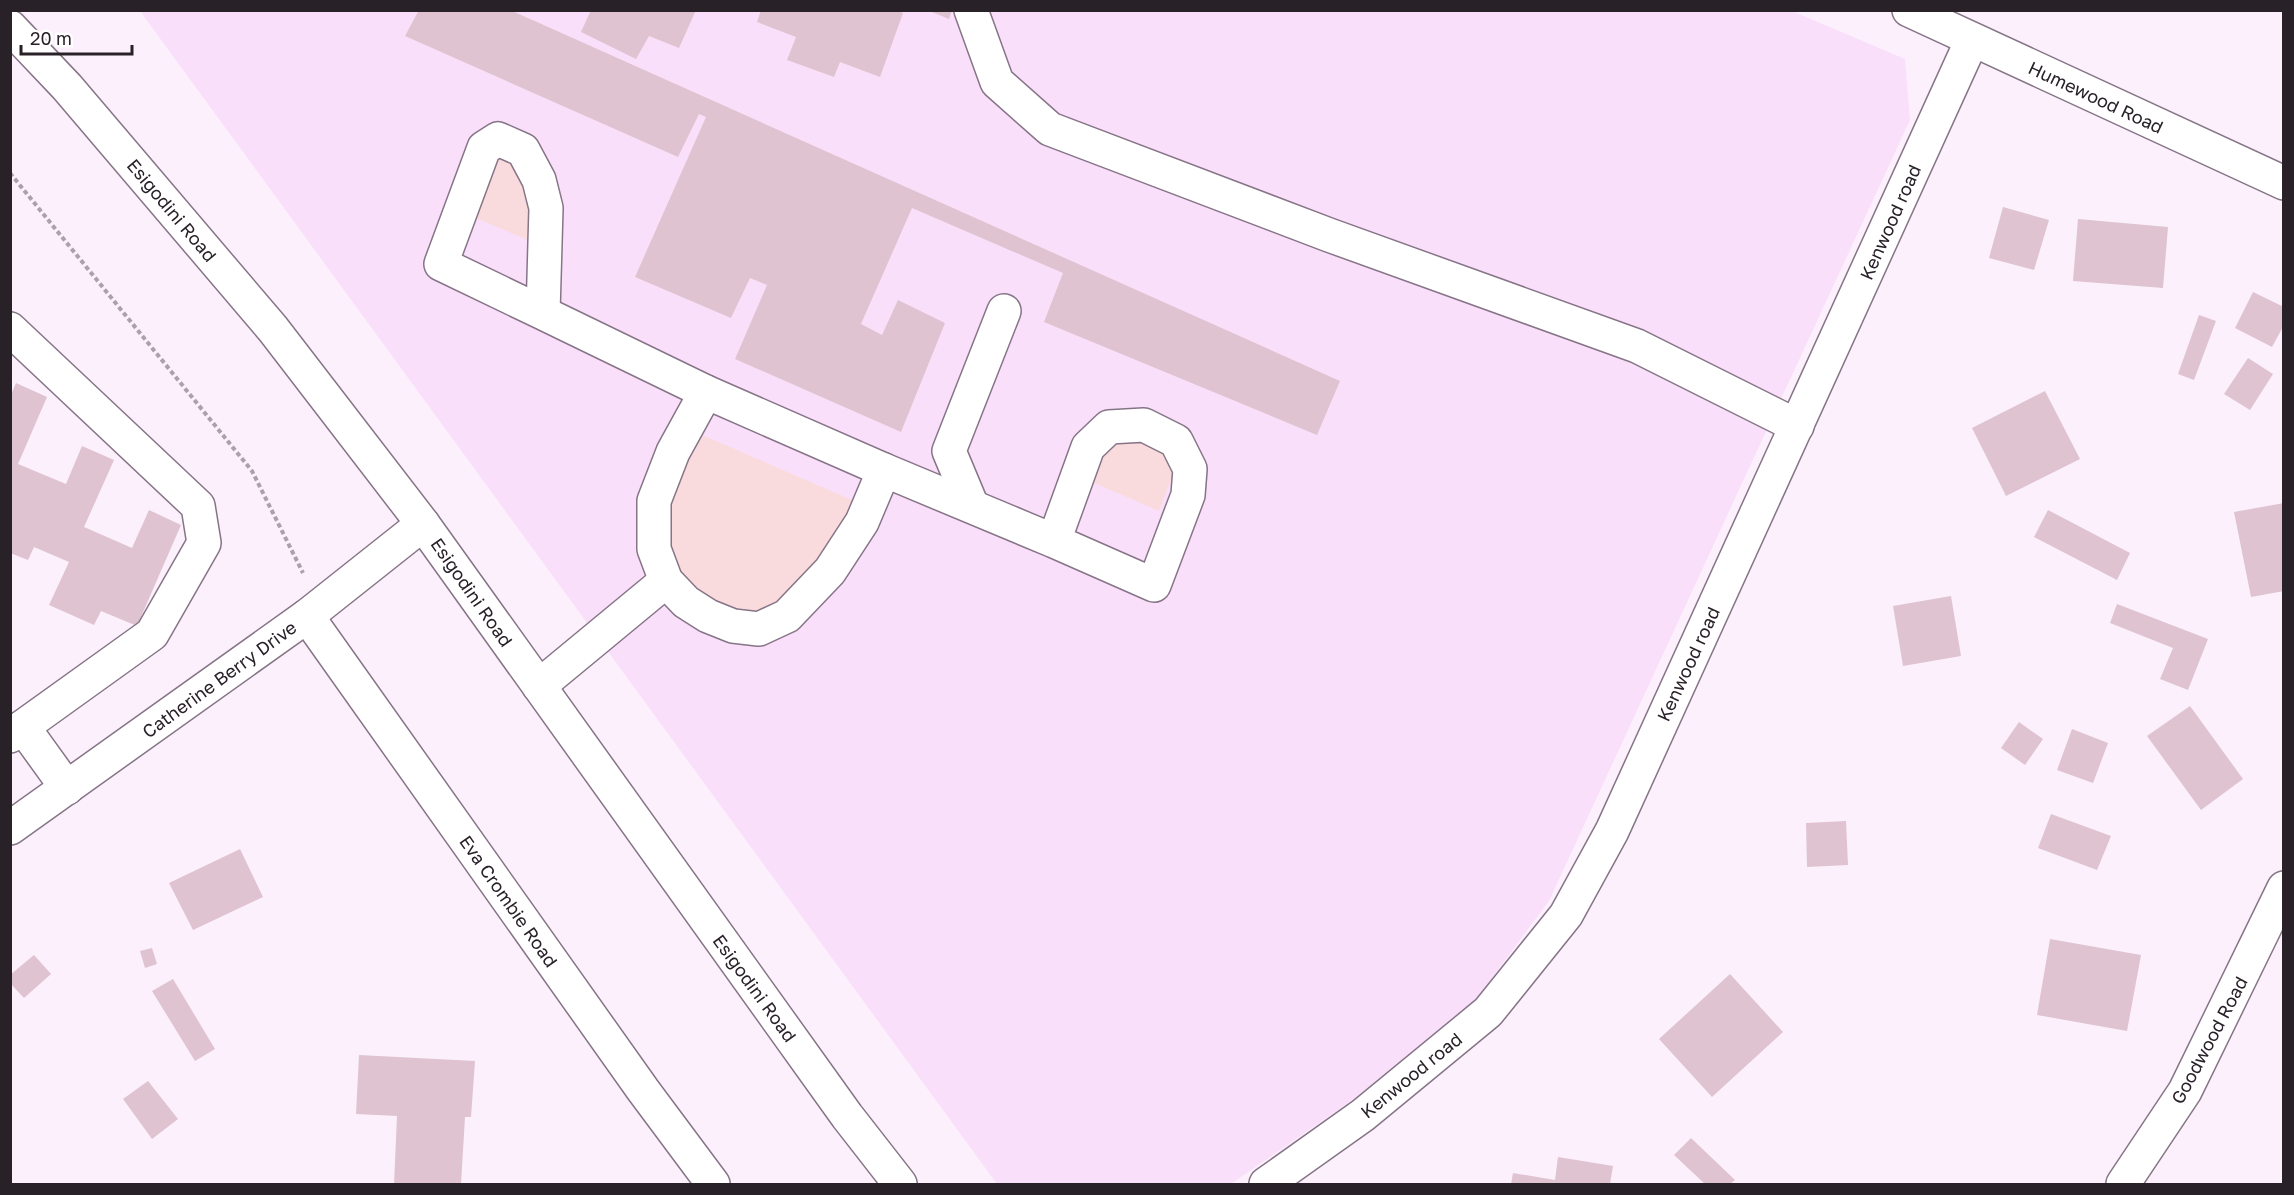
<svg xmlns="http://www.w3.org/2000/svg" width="2294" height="1195" viewBox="0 0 2294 1195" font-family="'Golos Text',sans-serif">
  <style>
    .built { fill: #fadffa }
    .green { fill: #fadbdd }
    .building { fill: #dfc3d0 }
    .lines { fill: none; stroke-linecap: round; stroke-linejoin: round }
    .minor-casing { stroke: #867487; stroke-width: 36 }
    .major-casing { stroke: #867487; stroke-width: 36 }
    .path { stroke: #aba1ac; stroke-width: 4; stroke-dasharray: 4.5 3; stroke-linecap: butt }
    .minor { stroke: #fff; stroke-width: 33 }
    .major { stroke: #fff; stroke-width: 33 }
    .labels { text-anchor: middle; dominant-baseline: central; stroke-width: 5; stroke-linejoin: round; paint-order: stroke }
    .street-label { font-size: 18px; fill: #282128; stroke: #fff }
  </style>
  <rect width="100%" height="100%" fill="#fcf0fd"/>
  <path class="built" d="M140,11H1792L1905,59L1910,120L1549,901L1476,999L1352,1100L1231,1184H997Z"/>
  <g class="green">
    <path d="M497,151L516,162L528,182L535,243L473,217Z"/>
    <path d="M686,428L868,507L759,629L666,581L673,452Z"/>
    <path d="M1151,436L1165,451L1175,469L1159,511L1094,483L1107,447L1125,437Z"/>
  </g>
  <g class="building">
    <path d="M419,10H510L1340,381L1317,435L1044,322L1063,273L912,208L861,324L882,335L898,300L945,323L901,432L735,359L767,285L750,278L731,318L635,277L706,117L699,114L678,157L405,36Z"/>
    <path d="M591,10H696L679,48L649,36L636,59L581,32Z"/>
    <path d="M761,10H895L903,13L880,77L840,62L834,77L787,60L796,37L757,22Z"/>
    <path d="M927,10H952L949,19Z"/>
    <path d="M2003,207L2049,220L2034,270L1989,258Z"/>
    <path d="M2078,219L2168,227L2163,288L2073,281Z"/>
    <path d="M2253,292L2284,307V325L2272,347L2235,328Z"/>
    <path d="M2199,315L2216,321L2194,380L2178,374Z"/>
    <path d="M2248,358L2273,374L2250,410L2224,394Z"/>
    <path d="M16,383L47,397L18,464L66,484L82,446L114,460L84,527L132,548L149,510L181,525L137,626L101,611L94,625L49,605L69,562L34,547L28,560L10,553V397Z"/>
    <path d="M2045,391L2080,459L2006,496L1972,428Z"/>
    <path d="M2284,503V591L2251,597L2234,512Z"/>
    <path d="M2048,510L2130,553L2117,580L2034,537Z"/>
    <path d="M1951,596L1961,656L1903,666L1893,606Z"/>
    <path d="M2117,604L2208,639L2188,690L2160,679L2173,648L2110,623Z"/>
    <path d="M2190,706L2243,779L2201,810L2147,736Z"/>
    <path d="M2019,722L2043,739L2025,765L2001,748Z"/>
    <path d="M2072,729L2108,743L2093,783L2057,770Z"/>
    <path d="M2051,814L2111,836L2097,870L2038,848Z"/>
    <path d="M1846,821L1848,865L1807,867L1806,823Z"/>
    <path d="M240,849L263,897L193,930L169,883Z"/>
    <path d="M2050,939L2141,955L2127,1031L2037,1015Z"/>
    <path d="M152,948L157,964L145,968L140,951Z"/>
    <path d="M34,955L51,974L24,998L10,983V975Z"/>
    <path d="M1730,974L1783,1032L1712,1097L1659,1039Z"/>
    <path d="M173,979L215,1049L195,1061L152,991Z"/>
    <path d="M359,1055L475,1061L471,1117H465L461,1184H394L397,1116L356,1114Z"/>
    <path d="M148,1081L178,1119L152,1139L123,1099Z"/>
    <path d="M1691,1138L1735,1180L1730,1184H1705L1674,1155Z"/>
    <path d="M1558,1157L1613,1166L1610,1184H1511L1513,1173L1555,1180Z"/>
  </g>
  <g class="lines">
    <defs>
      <g id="minor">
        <path d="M971,10L997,82L1050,129L1329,235L1637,346L1797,426"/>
        <path d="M1909,10L2284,183"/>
        <path d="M543,313L441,264L484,148L498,139L523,150L539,180L546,208L543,313L706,392"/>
        <path d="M10,329L198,506L204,543L152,634L10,736"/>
        <path d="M706,392L884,470L862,522L830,571L787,616L759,629L733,626L708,616L686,602L666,581L654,549V501L673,452Z"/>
        <path d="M884,470L1054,541L1088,447L1109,427L1144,425L1176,441L1190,469L1188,495L1154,585L1054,541"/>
        <path d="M972,506L949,451L1004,311"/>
        <path d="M307,616L643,1090L713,1184"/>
        <path d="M539,686L666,581"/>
        <path d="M23,727L67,788"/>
        <path d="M10,828L307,616L423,524"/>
        <path d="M1266,1184L1363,1115L1488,1012L1566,915L1612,831L1972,40"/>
        <path d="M2123,1184L2185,1091L2284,888"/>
      </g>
      <path id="major" d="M10,27L67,87L273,329L423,524L847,1116L900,1184"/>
    </defs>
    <use href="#minor" class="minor-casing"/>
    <use href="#major" class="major-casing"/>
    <path class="path" d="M10,173L252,471L303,573"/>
    <use href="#minor" class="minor"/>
    <use href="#major" class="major"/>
  </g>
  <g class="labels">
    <g class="street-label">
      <text transform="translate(2096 97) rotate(25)">Humewood Road</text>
      <text transform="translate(172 210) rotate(50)">Esigodini Road</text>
      <text transform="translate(1890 222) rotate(-66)">Kenwood road</text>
      <text transform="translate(472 592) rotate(55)">Esigodini Road</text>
      <text transform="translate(1688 664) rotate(-65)">Kenwood road</text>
      <text transform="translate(219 679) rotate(-36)">Catherine Berry Drive</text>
      <text transform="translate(509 901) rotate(55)">Eva Crombie Road</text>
      <text transform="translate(755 988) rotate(54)">Esigodini Road</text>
      <text transform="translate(2209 1040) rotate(-62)">Goodwood Road</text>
      <text transform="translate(1411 1075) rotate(-39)">Kenwood road</text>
    </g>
  </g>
  <rect width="2294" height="1195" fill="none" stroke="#282128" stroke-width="24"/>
  <path d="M21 45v9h111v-9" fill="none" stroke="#282128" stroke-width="3"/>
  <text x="30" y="45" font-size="18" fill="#282128" stroke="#ffffff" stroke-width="4.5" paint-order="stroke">20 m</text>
</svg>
